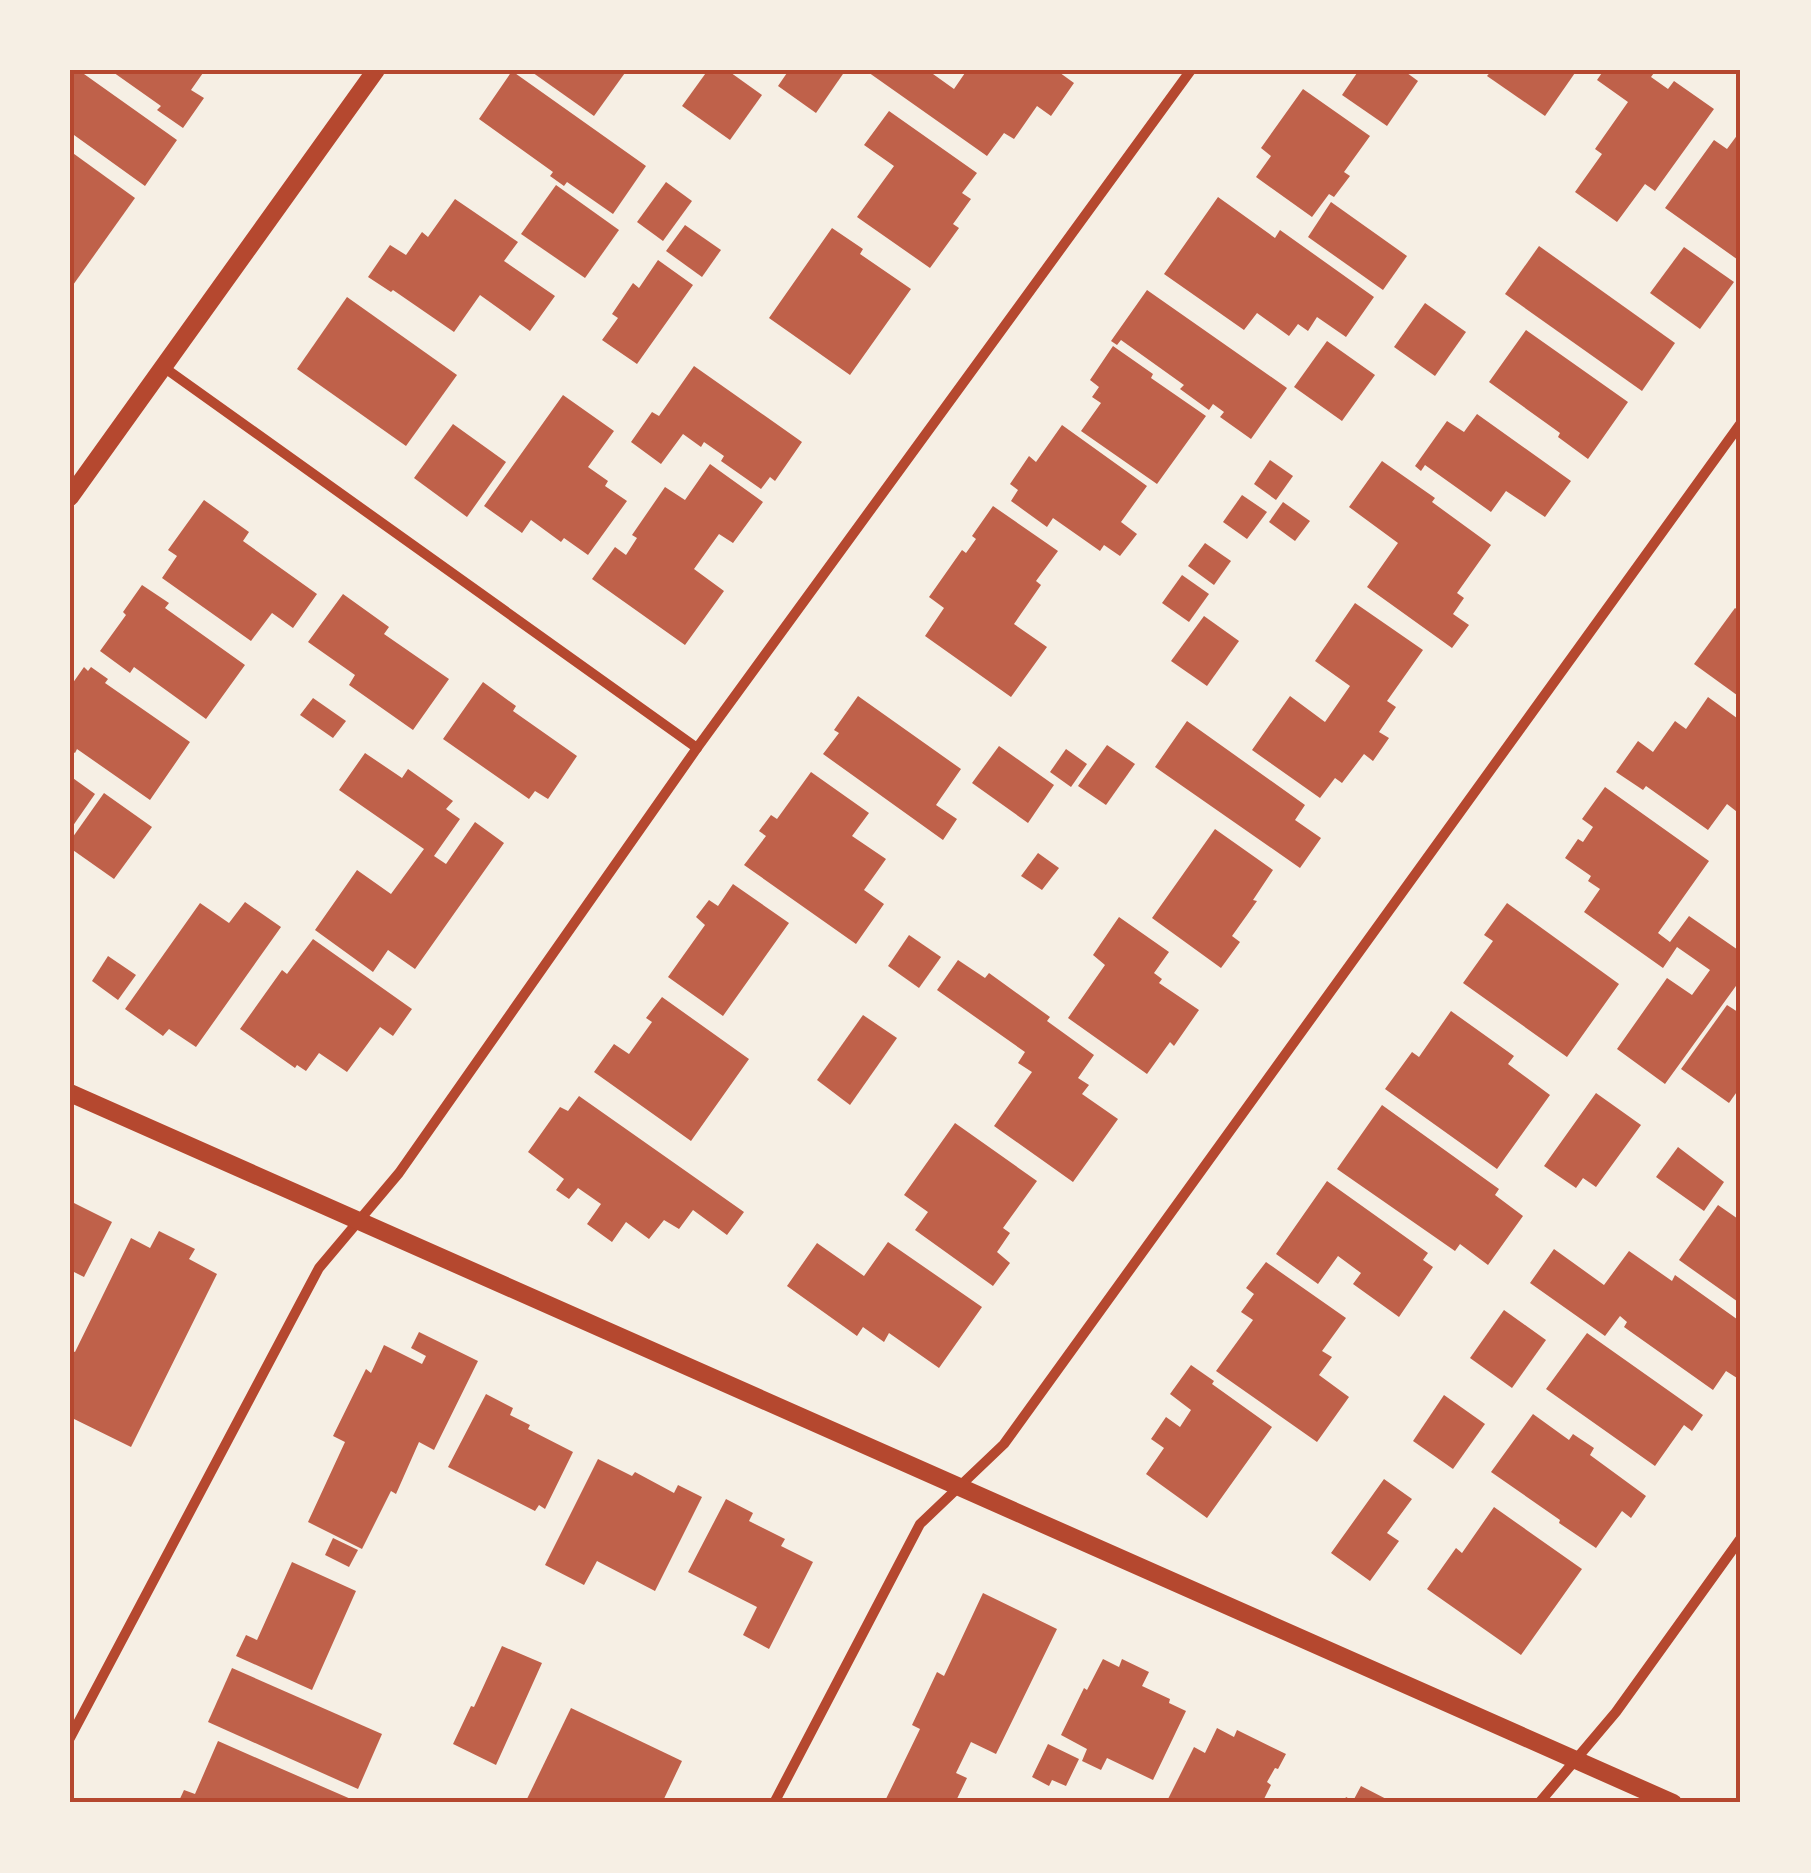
<svg xmlns="http://www.w3.org/2000/svg" width="1811" height="1873" viewBox="0 0 1811 1873" font-family="'Playfair Display',serif">
  <style>
    .building { fill: #bf614a }
    .lines { fill: none; stroke-linecap: round; stroke-linejoin: round }
    .minor { stroke: #b5482f; stroke-width: 10 }
    .tertiary { stroke: #b5482f; stroke-width: 18 }
    .neatline { fill: none; stroke: #b5482f; stroke-width: 4 }
  </style>
  <rect width="100%" height="100%" fill="#f6efe4"/>
  <g class="building">
    <path d="M70,70H87L84,74L177,140L145,186L74,135L70,140Z"/>
    <path d="M110,70H205L191,90L204,98L183,128L157,110L161,106Z"/>
    <path d="M529,70H627L594,116Z"/>
    <path d="M708,70H727L762,95L730,140L682,106Z"/>
    <path d="M789,70H843L845,71L816,113L778,86Z"/>
    <path d="M865,70H936L933,74L954,89L967,70H1056L1074,83L1051,116L1037,106L1014,139L1004,133L987,156Z"/>
    <path d="M1359,70H1403L1418,81L1387,126L1342,95Z"/>
    <path d="M1492,70H1577L1545,116L1487,76Z"/>
    <path d="M1604,70H1656L1651,77L1668,89L1674,81L1714,109L1655,191L1645,184L1617,222L1575,192L1602,154L1595,149L1628,102L1597,80Z"/>
    <path d="M512,71L646,166L613,214L567,182L564,186L550,176L553,172L479,119Z"/>
    <path d="M1303,89L1370,136L1344,172L1350,176L1334,197L1329,194L1312,217L1256,177L1271,156L1261,148Z"/>
    <path d="M889,111L977,173L962,193L971,199L953,224L959,228L930,268L857,217L894,166L864,145Z"/>
    <path d="M1741,130V262L1665,208L1714,140L1727,149Z"/>
    <path d="M70,151L135,198L73,285L70,283Z"/>
    <path d="M666,182L692,201L663,241L637,222Z"/>
    <path d="M556,185L619,230L585,278L521,234Z"/>
    <path d="M1218,197L1275,238L1280,230L1374,297L1346,337L1317,317L1308,331L1298,324L1289,336L1257,313L1244,330L1164,274Z"/>
    <path d="M455,199L518,242L504,261L555,296L530,331L480,295L454,332L393,290L391,292L368,277L390,245L406,255L422,232L428,237Z"/>
    <path d="M1331,202L1407,256L1383,290L1308,237Z"/>
    <path d="M685,225L721,250L702,277L666,251Z"/>
    <path d="M832,228L863,249L860,254L911,289L850,375L769,318Z"/>
    <path d="M1539,246L1675,343L1642,391L1505,294Z"/>
    <path d="M1684,247L1734,282L1700,329L1650,293Z"/>
    <path d="M658,260L693,285L637,364L602,340L618,318L612,314L633,283L639,288Z"/>
    <path d="M1147,290L1287,388L1251,439L1220,417L1224,412L1213,404L1209,410L1180,389L1184,385L1121,340L1117,345L1111,341Z"/>
    <path d="M347,297L457,375L406,446L297,369Z"/>
    <path d="M1425,303L1466,332L1435,376L1394,347Z"/>
    <path d="M1526,330L1628,402L1588,459L1558,437L1560,433L1489,382Z"/>
    <path d="M1327,341L1375,375L1342,421L1294,387Z"/>
    <path d="M1113,346L1153,374L1151,378L1206,416L1157,484L1081,431L1101,403L1092,397L1099,387L1090,380Z"/>
    <path d="M694,366L802,442L775,481L770,477L761,489L721,461L724,456L704,442L701,447L683,434L661,464L631,442L652,412L659,416Z"/>
    <path d="M563,395L614,431L588,467L608,481L605,486L627,501L588,555L564,538L561,542L531,520L522,533L484,506Z"/>
    <path d="M1477,414L1571,481L1545,517L1506,491L1491,512L1425,465L1421,471L1415,466L1447,421L1464,432Z"/>
    <path d="M453,424L506,462L467,517L414,478Z"/>
    <path d="M1062,425L1147,486L1121,522L1137,534L1120,556L1104,545L1100,551L1053,518L1047,527L1011,501L1018,490L1010,484L1029,456L1036,462Z"/>
    <path d="M1270,460L1293,476L1276,500L1254,484Z"/>
    <path d="M1382,461L1435,498L1432,502L1491,545L1457,593L1464,598L1453,614L1469,625L1452,648L1367,587L1398,543L1349,507Z"/>
    <path d="M710,464L763,502L733,543L719,534L694,569L724,591L685,645L592,579L615,547L626,555L637,538L632,535L665,487L685,500Z"/>
    <path d="M1242,495L1267,512L1247,539L1223,522Z"/>
    <path d="M204,500L249,532L243,541L317,594L293,628L272,613L251,641L162,578L177,556L168,550Z"/>
    <path d="M1283,502L1310,521L1295,541L1269,522Z"/>
    <path d="M993,506L1058,551L1036,581L1041,585L1014,624L1047,647L1011,697L925,636L944,608L929,597L962,550L966,553L976,539L972,536Z"/>
    <path d="M1205,543L1231,561L1214,585L1188,566Z"/>
    <path d="M1182,575L1209,594L1189,622L1162,603Z"/>
    <path d="M142,585L169,603L165,608L245,665L206,719L134,667L130,673L100,651L126,615L123,612Z"/>
    <path d="M343,594L389,627L384,634L449,679L413,730L349,685L355,675L308,642Z"/>
    <path d="M1355,603L1423,650L1387,701L1396,707L1379,732L1389,738L1373,761L1364,754L1342,783L1335,778L1320,798L1252,750L1290,696L1325,722L1350,686L1315,661Z"/>
    <path d="M1735,608L1741,612V698L1694,664Z"/>
    <path d="M1204,616L1239,641L1207,686L1171,661Z"/>
    <path d="M84,667L88,671L91,667L108,679L105,683L190,742L150,800L77,749L75,753L70,750V687Z"/>
    <path d="M483,682L516,706L513,711L577,756L548,799L535,791L529,799L443,739Z"/>
    <path d="M858,696L961,769L936,805L957,819L943,840L823,754L839,733L834,730Z"/>
    <path d="M1708,697L1741,721V815L1727,804L1708,830L1646,786L1643,790L1616,772L1638,741L1653,752L1675,721L1686,729Z"/>
    <path d="M313,698L346,721L333,738L300,715Z"/>
    <path d="M1187,721L1305,805L1295,820L1321,838L1300,868L1155,767Z"/>
    <path d="M1107,745L1135,764L1106,805L1078,786Z"/>
    <path d="M999,746L1054,785L1028,823L972,783Z"/>
    <path d="M1066,749L1087,764L1071,787L1050,772Z"/>
    <path d="M365,753L402,778L408,769L453,801L446,809L460,819L434,856L446,864L475,822L504,843L415,969L388,950L373,972L315,930L357,870L391,894L424,849L339,790Z"/>
    <path d="M811,772L869,813L852,836L886,859L864,890L884,904L856,944L744,865L766,836L759,831L771,815L777,819Z"/>
    <path d="M70,776L95,794L70,830Z"/>
    <path d="M1605,787L1709,861L1658,933L1670,942L1689,916L1741,952V979L1665,1084L1617,1049L1667,978L1692,995L1710,970L1677,947L1663,968L1584,912L1600,889L1588,881L1591,876L1565,858L1578,839L1583,842L1593,827L1582,819Z"/>
    <path d="M104,793L152,827L114,879L70,848V841Z"/>
    <path d="M1215,829L1273,870L1253,900L1257,901L1232,936L1240,942L1221,968L1152,918Z"/>
    <path d="M1038,853L1059,868L1042,890L1021,876Z"/>
    <path d="M733,884L789,923L723,1016L668,977L705,925L696,917L709,900L718,906Z"/>
    <path d="M245,902L281,927L196,1047L169,1029L163,1036L125,1009L200,903L229,923Z"/>
    <path d="M1507,903L1619,984L1567,1057L1463,983L1493,941L1484,935Z"/>
    <path d="M1119,917L1169,952L1154,973L1162,979L1159,983L1199,1010L1174,1046L1170,1042L1147,1074L1068,1018L1105,965L1093,955Z"/>
    <path d="M909,935L941,957L919,988L888,966Z"/>
    <path d="M313,939L412,1009L393,1036L380,1027L347,1072L319,1053L306,1071L297,1065L295,1068L240,1029L282,970L287,974Z"/>
    <path d="M108,956L136,975L118,1000L92,981Z"/>
    <path d="M958,960L985,978L989,973L1050,1017L1047,1021L1094,1055L1078,1078L1089,1085L1082,1094L1118,1119L1073,1182L994,1126L1032,1072L1018,1063L1025,1052L937,990Z"/>
    <path d="M662,997L749,1059L691,1141L594,1072L614,1044L629,1054L652,1022L646,1018Z"/>
    <path d="M1727,1005L1741,1014V1086L1729,1103L1681,1069Z"/>
    <path d="M1451,1011L1514,1056L1508,1064L1550,1095L1497,1169L1385,1089L1412,1052L1419,1057Z"/>
    <path d="M863,1015L897,1038L850,1105L817,1080Z"/>
    <path d="M1596,1093L1641,1125L1596,1187L1583,1178L1576,1188L1544,1166Z"/>
    <path d="M579,1096L744,1212L727,1235L693,1210L679,1229L664,1220L649,1239L626,1222L612,1242L587,1224L601,1204L578,1188L569,1199L556,1190L564,1179L528,1152L560,1107L568,1111Z"/>
    <path d="M1382,1105L1499,1189L1495,1195L1523,1216L1488,1265L1460,1244L1455,1251L1337,1169Z"/>
    <path d="M955,1123L1037,1181L1003,1228L1010,1233L997,1252L1010,1263L993,1286L915,1230L928,1212L904,1195Z"/>
    <path d="M1678,1147L1724,1182L1704,1211L1656,1177Z"/>
    <path d="M1327,1181L1428,1253L1423,1260L1433,1267L1399,1317L1353,1284L1361,1273L1338,1256L1318,1284L1276,1254Z"/>
    <path d="M70,1201L112,1222L84,1277L70,1270Z"/>
    <path d="M1718,1205L1741,1221V1304L1679,1260Z"/>
    <path d="M159,1231L195,1249L189,1259L217,1274L131,1447L70,1417L73,1404L70,1402V1350L75,1352L131,1238L150,1248Z"/>
    <path d="M888,1242L982,1307L939,1368L889,1333L884,1342L863,1327L857,1336L787,1286L817,1243L864,1276Z"/>
    <path d="M1554,1249L1604,1285L1629,1251L1672,1281L1675,1275L1741,1322V1372L1737,1378L1726,1371L1713,1390L1624,1327L1627,1322L1620,1316L1605,1336L1530,1283Z"/>
    <path d="M1266,1262L1346,1318L1322,1351L1332,1357L1319,1375L1349,1397L1317,1442L1216,1371L1253,1320L1241,1312L1254,1294L1246,1288Z"/>
    <path d="M1504,1310L1546,1340L1512,1388L1470,1358Z"/>
    <path d="M419,1332L478,1361L434,1450L419,1442L396,1494L391,1491L362,1549L308,1522L345,1442L333,1436L366,1369L371,1373L384,1345L422,1364L426,1356L411,1348Z"/>
    <path d="M1587,1333L1703,1415L1692,1431L1684,1425L1655,1466L1546,1389Z"/>
    <path d="M1191,1365L1214,1381L1212,1384L1272,1427L1207,1518L1146,1474L1164,1448L1151,1439L1166,1417L1180,1427L1191,1410L1170,1394Z"/>
    <path d="M486,1394L513,1408L510,1415L530,1425L528,1429L573,1452L545,1509L539,1505L535,1511L448,1467Z"/>
    <path d="M1444,1395L1485,1424L1453,1469L1413,1441Z"/>
    <path d="M1533,1414L1569,1440L1573,1434L1594,1448L1590,1455L1646,1496L1631,1518L1622,1511L1596,1548L1559,1523L1560,1520L1491,1472Z"/>
    <path d="M598,1459L632,1476L635,1472L674,1493L678,1485L702,1497L655,1591L597,1561L584,1585L545,1565Z"/>
    <path d="M1384,1479L1412,1499L1387,1533L1399,1541L1370,1581L1331,1553Z"/>
    <path d="M726,1499L753,1513L749,1521L785,1539L781,1546L813,1562L769,1649L743,1635L757,1607L688,1572Z"/>
    <path d="M1494,1507L1582,1569L1521,1655L1427,1589L1456,1548L1462,1553Z"/>
    <path d="M333,1538L358,1550L349,1567L325,1555Z"/>
    <path d="M292,1562L356,1591L312,1690L236,1656L246,1635L257,1640Z"/>
    <path d="M983,1593L1057,1629L996,1754L971,1742L956,1773L967,1778L955,1803H884L920,1729L912,1725L937,1672L944,1676Z"/>
    <path d="M502,1646L542,1663L496,1765L453,1744L471,1706L474,1707Z"/>
    <path d="M1103,1659L1119,1667L1122,1659L1149,1672L1142,1686L1170,1699L1169,1703L1186,1711L1153,1780L1107,1758L1101,1770L1082,1761L1087,1749L1061,1735L1084,1688L1087,1690Z"/>
    <path d="M232,1668L382,1734L358,1789L208,1722Z"/>
    <path d="M571,1708L682,1761L662,1803H525Z"/>
    <path d="M1217,1728L1234,1737L1237,1730L1286,1754L1278,1769L1275,1768L1267,1782L1271,1785L1262,1803H1166L1194,1747L1205,1753Z"/>
    <path d="M218,1741L275,1766L360,1803H271L260,1798L258,1803H178L184,1790L195,1794Z"/>
    <path d="M1048,1744L1079,1759L1066,1786L1052,1780L1049,1786L1032,1777Z"/>
    <path d="M1361,1786L1394,1803H1343L1346,1797L1353,1801Z"/>
  </g>
  <g class="lines">
    <g class="minor">
      <path d="M162,366L697,748"/>
      <path d="M70,1738L319,1268L399,1173L697,748L1191,70"/>
      <path d="M774,1803L920,1524L1004,1444L1741,423"/>
      <path d="M1539,1803L1616,1712L1741,1538"/>
    </g>
    <g class="tertiary">
      <path d="M70,497L376,70"/>
      <path d="M70,1093L1673,1803"/>
    </g>
  </g>
  <rect width="1811" height="1873" fill="none" stroke="#f6efe4" stroke-width="145"/>
  <rect x="72" y="72" width="1666" height="1728" class="neatline"/>
</svg>
